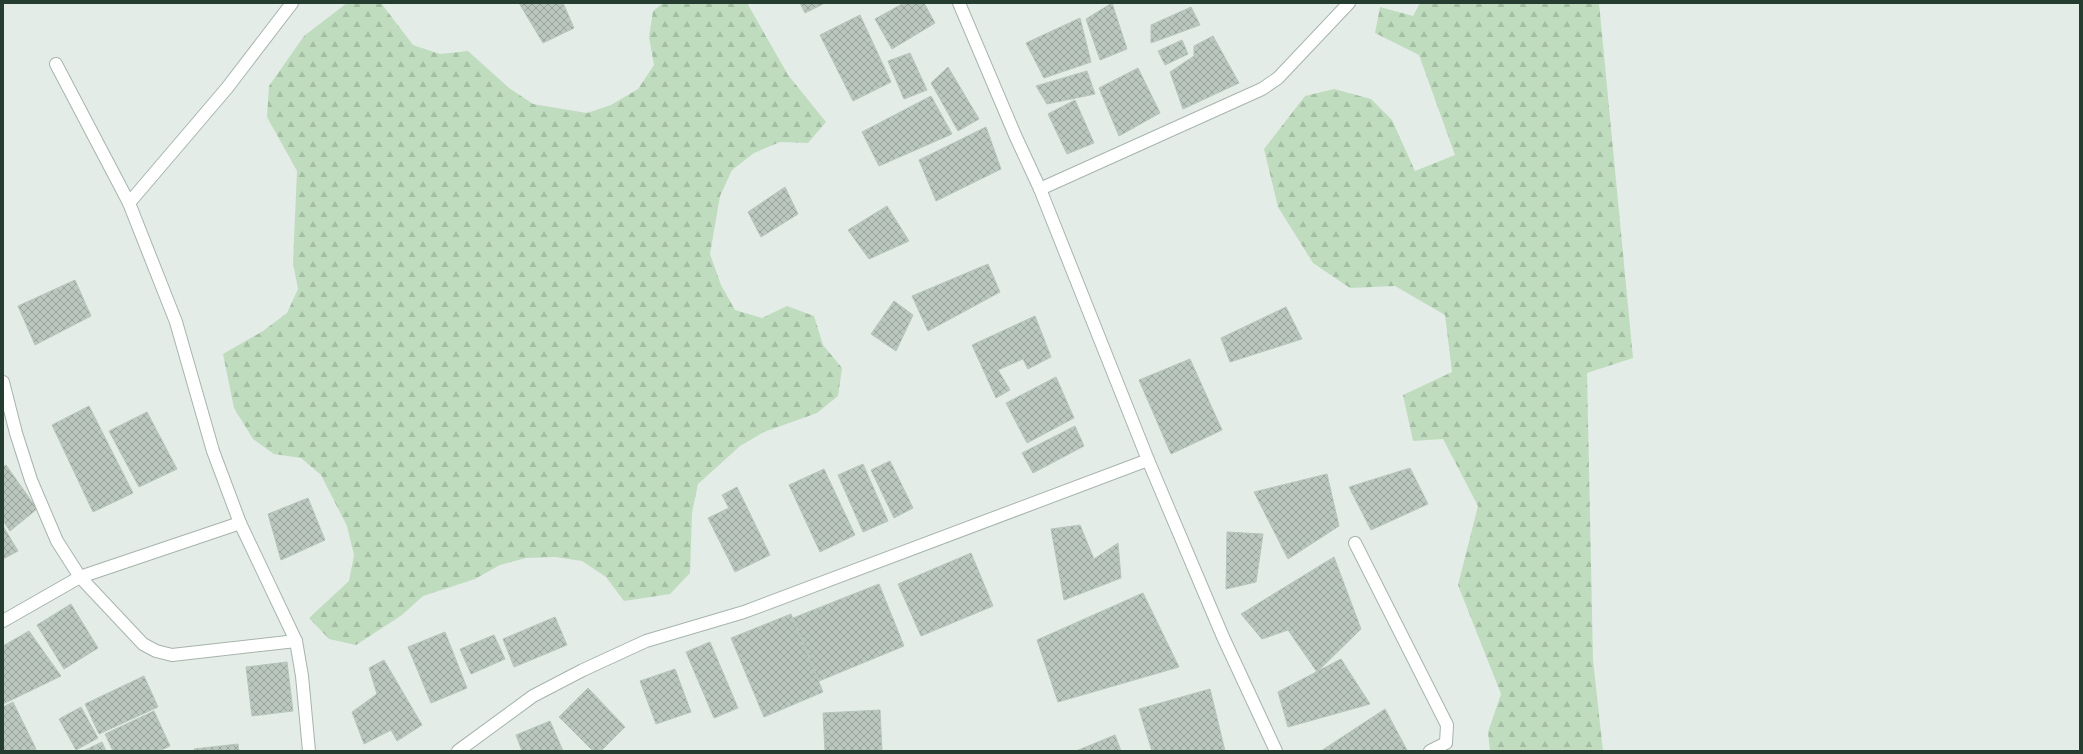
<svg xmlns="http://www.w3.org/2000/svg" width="2083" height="754" viewBox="0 0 2083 754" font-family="Commissioner,sans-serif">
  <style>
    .forest { fill: url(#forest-firs) }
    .building { fill: url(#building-cross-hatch); stroke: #b7c6bc }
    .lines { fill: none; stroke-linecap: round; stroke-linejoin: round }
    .street-casing { stroke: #a7b4ac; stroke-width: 14 }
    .street { stroke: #fff; stroke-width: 12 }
  </style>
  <defs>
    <pattern id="forest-firs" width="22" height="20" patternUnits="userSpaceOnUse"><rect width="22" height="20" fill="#bfdcbf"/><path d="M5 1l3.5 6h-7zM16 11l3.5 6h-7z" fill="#a4bea4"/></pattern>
    <pattern id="building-cross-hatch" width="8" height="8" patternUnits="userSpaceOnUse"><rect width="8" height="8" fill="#bac7bf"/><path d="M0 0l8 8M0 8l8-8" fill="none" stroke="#97a39c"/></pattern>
  </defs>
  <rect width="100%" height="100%" fill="#e4ece7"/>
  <g class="forest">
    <path d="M347,3H381L413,45L440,54L468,51L509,88L533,104L587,113L611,105L638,89L654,65L649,37L653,11L663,3H747L788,75L826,122L808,143L780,142L754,153L732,170L720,196L710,254L721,285L735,310L762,318L787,306L814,316L823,345L842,368L838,396L817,413L764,432L740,446L698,484L692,513L690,573L670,594L624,601L606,577L582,561L555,557L526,558L500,565L475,579L423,596L402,615L356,645L329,639L309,618L349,581L354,555L347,526L321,475L301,458L274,454L253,439L234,408L223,354L263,331L287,313L298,289L293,263L297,171L267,117L269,86L304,36Z"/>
    <path d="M1420,3H1599L1633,358L1587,373L1593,660L1603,751H1490L1488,732L1501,694L1458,585L1478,506L1443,439L1413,441L1403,395L1452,372L1445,315L1395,286L1350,288L1313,263L1278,207L1264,149L1305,96L1334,89L1371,99L1392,120L1415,171L1455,155L1419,55L1375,33L1380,7L1413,16Z"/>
  </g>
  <g class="building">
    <path d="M519,3H563L574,28L543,43Z"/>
    <path d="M800,3H825L805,13Z"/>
    <path d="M904,3H924L935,23L892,49L875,19Z"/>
    <path d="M1112,3L1127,49L1100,60L1086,19Z"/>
    <path d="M1191,7L1200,25L1151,43V25Z"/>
    <path d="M860,15L891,82L853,101L820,35Z"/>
    <path d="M1080,18L1091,62L1044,78L1026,43Z"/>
    <path d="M1213,36L1239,83L1183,109L1170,72L1194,56V46Z"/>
    <path d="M1182,40L1188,54L1165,65L1158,51Z"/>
    <path d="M910,53L927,90L904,99L888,61Z"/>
    <path d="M948,67L979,119L958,131L931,83Z"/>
    <path d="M1138,68L1160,113L1119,136L1099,88Z"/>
    <path d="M1087,71L1095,94L1047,104L1036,86Z"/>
    <path d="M931,96L952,134L879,166L862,132Z"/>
    <path d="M1075,100L1094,143L1067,154L1048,114Z"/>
    <path d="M986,127L1001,169L936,201L919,160Z"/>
    <path d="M785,187L798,214L761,237L748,212Z"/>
    <path d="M887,206L909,241L869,259L848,230Z"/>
    <path d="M988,264L1000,292L928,331L912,296Z"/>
    <path d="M75,280L91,316L35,345L18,306Z"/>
    <path d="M894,301L913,315L896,351L871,334Z"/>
    <path d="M1286,307L1302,339L1230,362L1221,338Z"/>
    <path d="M1035,316L1051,357L1028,369L1023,359L998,370L1010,390L996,398L972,345Z"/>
    <path d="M1190,359L1222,430L1171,454L1139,380Z"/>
    <path d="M1056,377L1074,418L1027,443L1006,403Z"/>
    <path d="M89,406L133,493L93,512L52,425Z"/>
    <path d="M147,412L177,469L139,487L109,431Z"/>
    <path d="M1075,426L1084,446L1033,473L1022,453Z"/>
    <path d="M890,461L913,508L894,518L871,470Z"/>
    <path d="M863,464L888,521L863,532L838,475Z"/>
    <path d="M6,465L37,509L10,531L3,521V467Z"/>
    <path d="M1410,468L1428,504L1371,530L1349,487Z"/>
    <path d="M824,469L855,535L820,552L789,485Z"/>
    <path d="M1327,474L1339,526L1288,559L1254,492Z"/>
    <path d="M737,487L770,555L735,572L708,518L729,508L722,495Z"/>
    <path d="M308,498L325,540L281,560L268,514Z"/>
    <path d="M1080,525L1094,559L1118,543L1121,578L1064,600L1051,529Z"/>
    <path d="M3,526L18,551L3,559Z"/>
    <path d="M1227,532L1263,534L1256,582L1226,589Z"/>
    <path d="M971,553L993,606L921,636L898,584Z"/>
    <path d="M1334,557L1361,629L1317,672L1288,630L1262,639L1241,614Z"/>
    <path d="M879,584L904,646L819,681L793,618Z"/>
    <path d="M1143,593L1179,667L1058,702L1037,640Z"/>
    <path d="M71,604L98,648L64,669L37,625Z"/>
    <path d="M791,614L823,692L764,717L731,638Z"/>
    <path d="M555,617L567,645L514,667L503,639Z"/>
    <path d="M29,631L61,676L3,704V646Z"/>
    <path d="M445,632L467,688L431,703L408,647Z"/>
    <path d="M494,635L505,659L471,674L460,649Z"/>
    <path d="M710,642L738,708L714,718L686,652Z"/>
    <path d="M1341,659L1370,704L1288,727L1278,692Z"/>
    <path d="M384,660L422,725L397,741L391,730L364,744L352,712L377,694L369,668Z"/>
    <path d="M287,662L293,711L252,716L246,667Z"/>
    <path d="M675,669L691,712L656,724L640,681Z"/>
    <path d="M144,676L158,707L99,734L85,704Z"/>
    <path d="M588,688L625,727L601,751H593L559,717Z"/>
    <path d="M1210,689L1225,751H1152L1139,709Z"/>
    <path d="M13,702L36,749L32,751H3V707Z"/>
    <path d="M81,707L98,738L76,750L59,719Z"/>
    <path d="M1385,709L1407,750L1321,751Z"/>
    <path d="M880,710L882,751H825L823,713Z"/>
    <path d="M154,711L170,746L159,751H113L105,734Z"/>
    <path d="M550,721L563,751H522L516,735Z"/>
    <path d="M1115,735L1121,751H1076Z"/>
    <path d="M102,742L106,751H83Z"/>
    <path d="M238,744L239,751H195L194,749Z"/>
  </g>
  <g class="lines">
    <defs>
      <g id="street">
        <path d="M959,3L1015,135L1040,189L1148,460L1223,637L1276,751"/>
        <path d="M56,64L129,203L176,322L213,451L240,523L296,641L302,676L309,751"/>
        <path d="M1040,189L1262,89L1278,78L1349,3"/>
        <path d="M129,203L227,88L292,3"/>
        <path d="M3,382L16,433L31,480L57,541L80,577L143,644L156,651L172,655L296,641"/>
        <path d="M1355,543L1447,725L1446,743L1430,751"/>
        <path d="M3,621L80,577L240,523"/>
        <path d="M458,751L533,696L583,670L646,641L744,612L1148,460"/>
      </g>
    </defs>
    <use href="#street" class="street-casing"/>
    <use href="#street" class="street"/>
  </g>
  <rect width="2083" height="754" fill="none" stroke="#253d30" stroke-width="8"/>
</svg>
